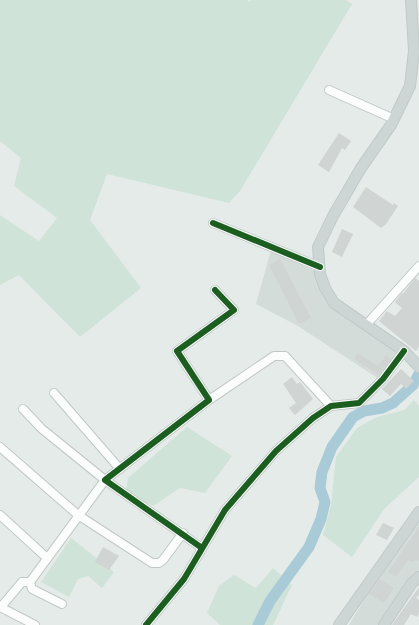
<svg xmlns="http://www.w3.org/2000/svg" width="419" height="625" viewBox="0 0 419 625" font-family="Inter,sans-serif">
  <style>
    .built { fill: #d4dcd9 }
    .green { fill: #cfe3d8 }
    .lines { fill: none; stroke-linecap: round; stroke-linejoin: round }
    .river { stroke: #a8cbd7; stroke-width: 11 }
    .building { fill: #d0d4d3 }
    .minor-casing { stroke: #c2c8c6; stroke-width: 10 }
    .major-casing { stroke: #c1cac8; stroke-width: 12 }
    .minor { stroke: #fbfcfc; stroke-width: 8 }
    .major { stroke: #ced6d5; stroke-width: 10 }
    .cycleway-casing { stroke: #f4f9f7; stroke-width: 8 }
    .cycleway { stroke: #1b5e20; stroke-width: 6 }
  </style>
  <rect width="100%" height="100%" fill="#e5ebe9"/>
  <g class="built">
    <path d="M271,250L315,271L322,295L330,303L395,351V355L379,379L298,326L256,304Z"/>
    <path d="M419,523V570L382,625H349L380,574Z"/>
  </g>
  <g class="green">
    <path d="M0,0H247L250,2L251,0H346L352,4L240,191L229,203L107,174L90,220L141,288L80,337L19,275L0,285V215L39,241L57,218L14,186L21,158L0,141Z"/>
    <path d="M414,400L419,406V477L385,508L352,557L323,535L331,505L336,457L357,428L377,417L404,410Z"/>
    <path d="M187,427L232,456L205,493L180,488L153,506L126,491L128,478Z"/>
    <path d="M71,538L114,572L102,588L88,576L78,579L69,597L41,582Z"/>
    <path d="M273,568L292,585L273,625H220L207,613L219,586L234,575L256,588Z"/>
  </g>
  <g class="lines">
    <path class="river" d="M258,625L270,601L309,547L321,519L325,502L320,488L322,472L332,447L353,417L364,411L382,408L393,403L413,385L419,374"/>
  </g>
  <g class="building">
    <path d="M339,133L351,141L345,150L342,148L329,172L318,165Z"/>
    <path d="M366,187L393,205L394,203L398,206L386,224L381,228L353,207Z"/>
    <path d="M342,229L353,234L342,257L332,252Z"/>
    <path d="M280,259L311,318L299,324L269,265Z"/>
    <path d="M415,278L419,281V347L416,351L379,321L387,311L395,316L402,308L395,302L402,293L403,294Z"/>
    <path d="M357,353L378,366L386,356L391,359L379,375L354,359Z"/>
    <path d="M401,369L414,381L406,389L401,384L390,396L382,389Z"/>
    <path d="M292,377L297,384L300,382L313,399L295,415L289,408L296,403L283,384Z"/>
    <path d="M383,523L394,528L387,540L376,535Z"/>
    <path d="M419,527V561L416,559L414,562L408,560L396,577L388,572Z"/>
    <path d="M103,547L119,556L109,570L95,562Z"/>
    <path d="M380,579L394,588L384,603L369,594Z"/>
    <path d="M419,587V595L416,598L419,600V614L417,617L411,614L404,625H392Z"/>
  </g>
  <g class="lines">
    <defs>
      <g id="minor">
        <path d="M329,90L394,119"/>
        <path d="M213,223L320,267"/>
        <path d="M366,325L419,266"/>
        <path d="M54,393L120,469"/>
        <path d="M209,400L274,356H285L331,406"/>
        <path d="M23,409L42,429L105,480L30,582"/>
        <path d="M0,447L78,515L152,563H159L163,560L183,533"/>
        <path d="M0,515L47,558"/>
        <path d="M202,548L105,480L209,400L177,351L234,310L215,290"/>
        <path d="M0,607L35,625"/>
        <path d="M1,607L22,582H30L32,589L62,604"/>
        <path d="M146,625L184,579L225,510L276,451L313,418L331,406L359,403L383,379L404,351"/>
      </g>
      <g id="major">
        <path d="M411,0L414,51L410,86L391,125L361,168L333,216L318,247L320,274L325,288L334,303L404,351L419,367"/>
        <path d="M339,625L419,512"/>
        <path d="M384,625L412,583L419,577"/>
      </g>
    </defs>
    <use href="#minor" class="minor-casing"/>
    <use href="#major" class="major-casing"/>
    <use href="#minor" class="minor"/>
    <use href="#major" class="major"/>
    <defs>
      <g id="cycleway">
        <path d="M213,223L320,267"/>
        <path d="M202,548L105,480L209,400L177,351L234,310L215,290"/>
        <path d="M146,625L184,579L225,510L276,451L313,418L331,406L359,403L383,379L404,351"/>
      </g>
    </defs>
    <use href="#cycleway" class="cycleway-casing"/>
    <use href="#cycleway" class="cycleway"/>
  </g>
</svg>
